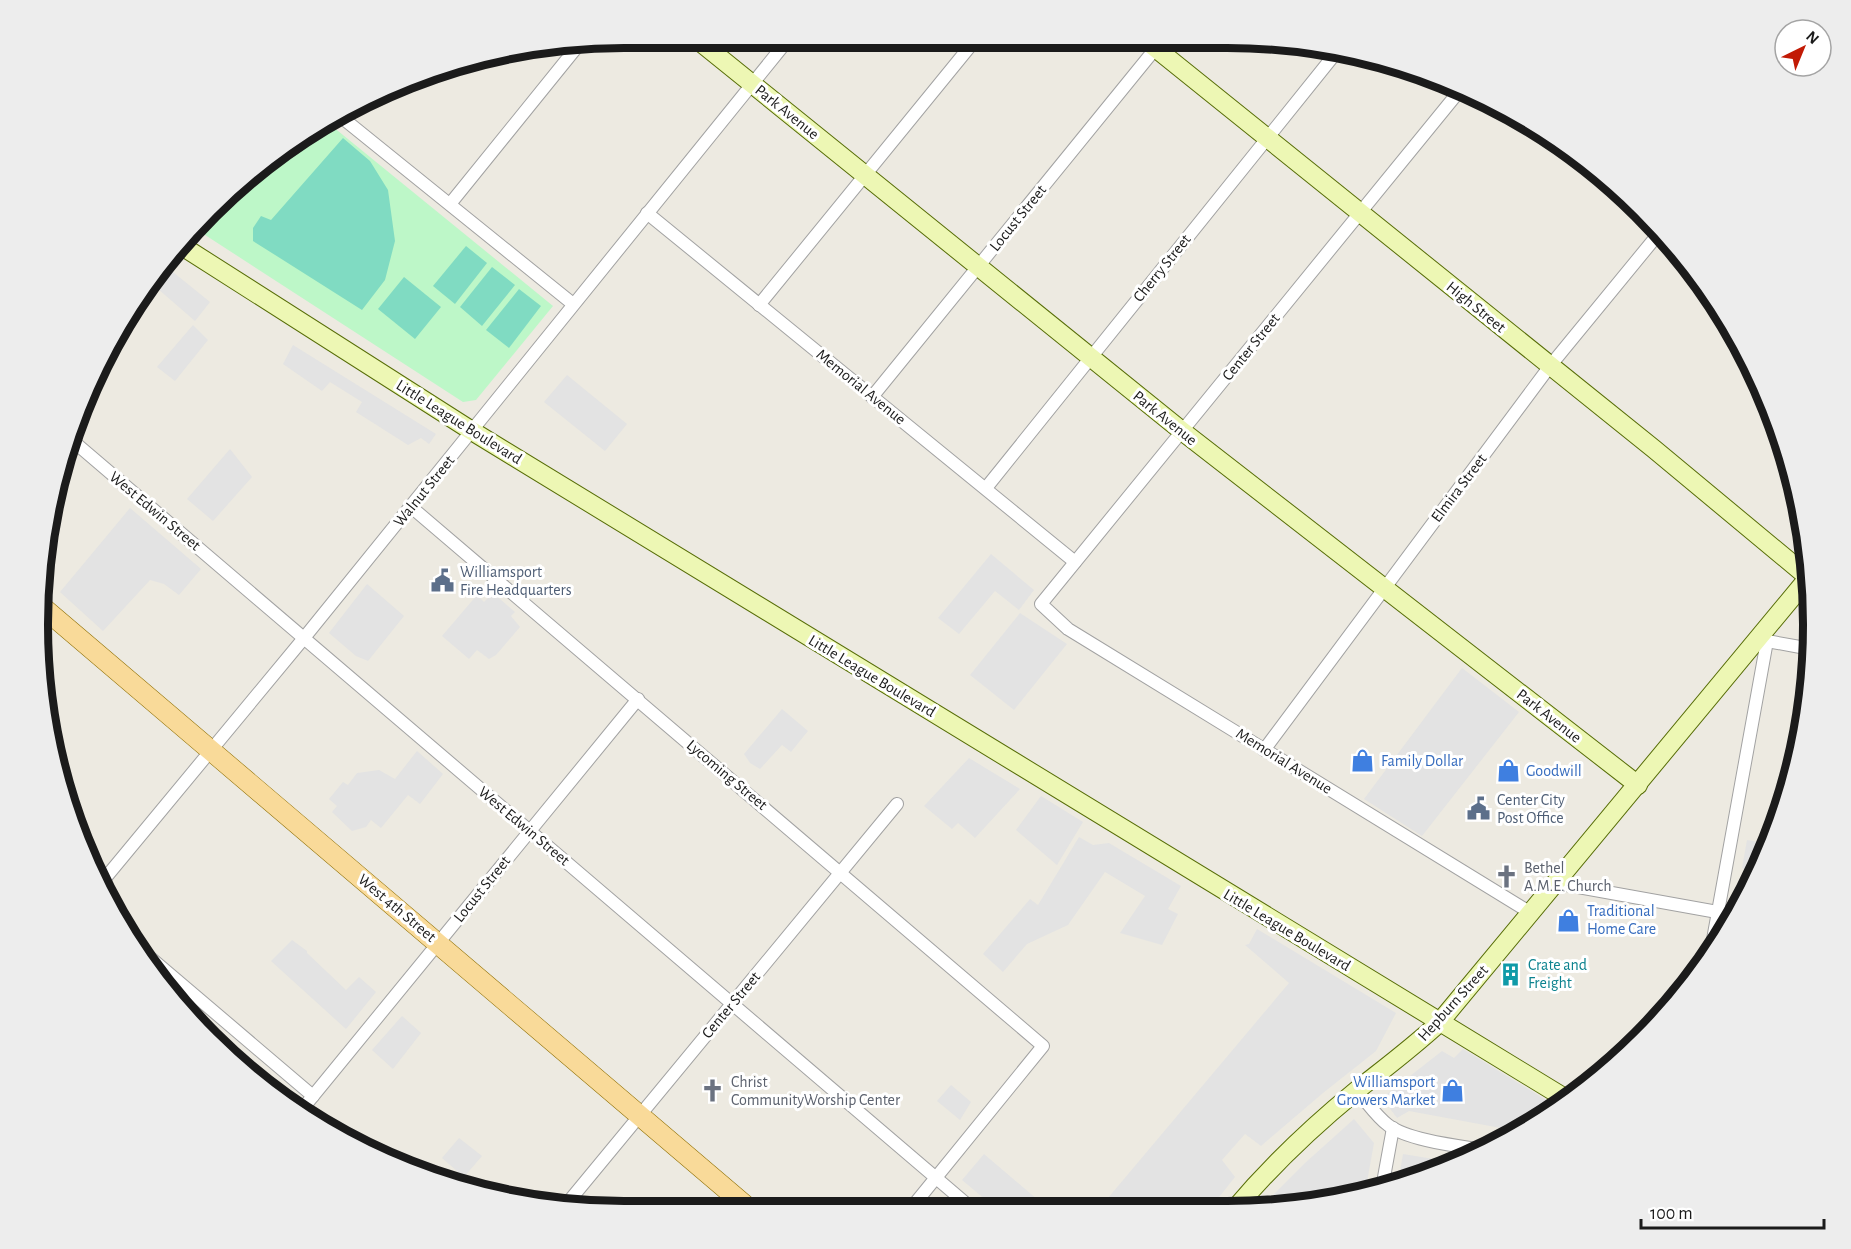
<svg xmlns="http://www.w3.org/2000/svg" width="1851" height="1249" viewBox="0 0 1851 1249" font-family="'Alegreya Sans',sans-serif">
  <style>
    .park { fill: #bdf7c8 }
    .pitch { fill: #80dbc2 }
    .parking { fill: #e3e3e3 }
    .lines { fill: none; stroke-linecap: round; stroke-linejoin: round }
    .street-casing { stroke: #a2a2a2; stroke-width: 14 }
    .secondary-casing { stroke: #576d07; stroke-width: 20 }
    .primary-casing { stroke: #8f7004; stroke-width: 21 }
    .street { stroke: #fff; stroke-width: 12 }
    .secondary { stroke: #edf7b4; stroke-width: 18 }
    .primary { stroke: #f9da99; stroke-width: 20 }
    .labels { text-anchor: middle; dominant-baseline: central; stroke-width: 6; stroke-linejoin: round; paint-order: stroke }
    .street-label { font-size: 16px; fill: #1b1b1b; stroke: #fff }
    .service-label { font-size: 16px; fill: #4e5e75; stroke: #fff; text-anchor: start }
    .shop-label { font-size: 16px; fill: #366cbe; stroke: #fff; text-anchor: start }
    .worship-label { font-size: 16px; fill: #5b616d; stroke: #fff; text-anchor: start }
    .culture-label { font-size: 16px; fill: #0d838f; stroke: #fff; text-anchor: start }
    .rim { fill: none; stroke: #1b1b1b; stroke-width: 8 }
  </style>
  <rect width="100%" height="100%" fill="#edeae1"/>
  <path class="park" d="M327,122L553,306L476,400L463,402L202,233L224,206L298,137Z"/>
  <g class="pitch">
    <path d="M343,138L370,161L388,190L395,241L385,280L362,310L253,241V228L261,216L271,220Z"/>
    <path d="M466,246L487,263L455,304L433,286Z"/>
    <path d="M492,267L515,285L482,326L460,307Z"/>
    <path d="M404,277L441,307L415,339L378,309Z"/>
    <path d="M519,289L541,306L509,348L486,330Z"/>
  </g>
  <g class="parking">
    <path d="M163,264L210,302L195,321L150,282Z"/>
    <path d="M193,325L208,340L175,381L157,367Z"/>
    <path d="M293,345L436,434L429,444L421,438L408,445L356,412L362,402L330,382L322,391L283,364Z"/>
    <path d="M567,375L627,424L605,451L544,402Z"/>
    <path d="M230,449L252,477L213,521L187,499Z"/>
    <path d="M130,508L201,569L179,595L164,584L150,580L103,631L60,592Z"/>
    <path d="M991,554L1034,590L1019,610L995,591L959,634L938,618Z"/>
    <path d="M367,584L404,616L368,661L356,656L329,633Z"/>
    <path d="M493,593L515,612L511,616L520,627L496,655L489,659L477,650L469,659L442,636L477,595L484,602Z"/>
    <path d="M1020,613L1067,644L1014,710L970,675Z"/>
    <path d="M1462,668L1519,712L1422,836L1364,799Z"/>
    <path d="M782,709L808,731L791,752L782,745L760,769L750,763L744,754Z"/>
    <path d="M417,751L443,774L420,804L408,795L381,828L371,820L366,827L352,831L332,812L337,806L329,799L343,782L348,785L357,773L379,770L395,779Z"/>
    <path d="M969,758L1020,789L975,838L958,823L952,829L924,806Z"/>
    <path d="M1041,796L1083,822L1057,865L1016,830Z"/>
    <path d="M1079,837L1093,845L1109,843L1181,886L1168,909L1178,914L1162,945L1120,933L1145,896L1105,872L1068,925L1027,944L1003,972L983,954L1030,899L1038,905Z"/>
    <path d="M1747,840L1770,844L1757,872L1742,868Z"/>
    <path d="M1257,929L1396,1013L1376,1051L1323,1093L1261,1146L1245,1134L1222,1160L1235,1177L1208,1211H1097L1289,983L1245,945L1249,944Z"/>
    <path d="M292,940L307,951V953L346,990L359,977L376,992L346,1029L271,961Z"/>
    <path d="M402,1016L421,1033L393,1069L372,1050Z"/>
    <path d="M1463,1049L1559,1108L1517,1131L1409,1111L1397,1118L1382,1098L1442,1051L1454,1058Z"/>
    <path d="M951,1085L971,1102L960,1120L937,1101Z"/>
    <path d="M1354,1119L1374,1143L1365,1193L1341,1200L1260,1208L1305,1163Z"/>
    <path d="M459,1138L482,1156L464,1177L442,1158Z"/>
    <path d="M378,1144L401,1163L370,1153Z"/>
    <path d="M984,1154L1051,1211H999L962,1180Z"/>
    <path d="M1403,1154L1458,1163L1398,1183Z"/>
  </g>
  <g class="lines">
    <defs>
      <g id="street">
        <path d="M1461,89L1041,604L1068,629L1531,913"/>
        <path d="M340,116L573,304"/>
        <path d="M450,204L581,42"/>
        <path d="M647,213L1075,562"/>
        <path d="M759,305L976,39"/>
        <path d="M872,397L1164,38"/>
        <path d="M73,441L976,1212"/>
        <path d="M986,488L1339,49"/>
        <path d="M410,506L1043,1046L908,1212"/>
        <path d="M1761,636L1767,641L1811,649"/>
        <path d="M1264,750L1550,366L1660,232"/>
        <path d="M102,882L304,638L787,41"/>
        <path d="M1556,883L1734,915"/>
        <path d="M139,948L313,1096"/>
        <path d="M1710,956L1767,641"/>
        <path d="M1357,1091C1367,1102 1376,1116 1388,1125C1407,1140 1458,1146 1483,1150"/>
        <path d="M304,1107L638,699"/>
        <path d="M1382,1188L1393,1128"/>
        <path d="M565,1206L897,804"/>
      </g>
      <g id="secondary">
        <path d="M1143,38L1654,449L1808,577"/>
        <path d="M699,41L1182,431L1638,785"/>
        <path d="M182,246L472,431L1568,1100"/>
        <path d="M1233,1211C1270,1167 1312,1127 1356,1091C1385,1068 1412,1048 1439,1023L1809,577"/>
      </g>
      <path id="primary" d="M40,605L753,1212"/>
    </defs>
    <use href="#street" class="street-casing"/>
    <use href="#secondary" class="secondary-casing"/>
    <use href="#primary" class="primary-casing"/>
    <use href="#street" class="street"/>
    <use href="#secondary" class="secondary"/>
    <use href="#primary" class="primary"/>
  </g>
  <defs>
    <symbol id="civic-bare" viewBox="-9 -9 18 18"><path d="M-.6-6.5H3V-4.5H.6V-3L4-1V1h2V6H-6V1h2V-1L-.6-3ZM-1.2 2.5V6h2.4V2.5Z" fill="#5c6f8a" stroke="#fff" stroke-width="2.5" paint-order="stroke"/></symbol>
    <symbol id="shop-bare" viewBox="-9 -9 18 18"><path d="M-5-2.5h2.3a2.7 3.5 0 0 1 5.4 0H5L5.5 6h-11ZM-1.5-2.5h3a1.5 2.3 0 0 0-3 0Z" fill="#3f7fe0" stroke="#fff" stroke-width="2.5" paint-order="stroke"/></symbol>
    <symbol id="church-bare" viewBox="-9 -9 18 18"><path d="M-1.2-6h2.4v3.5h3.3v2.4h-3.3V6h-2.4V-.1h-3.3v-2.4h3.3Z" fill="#6b7280" stroke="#fff" stroke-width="2.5" paint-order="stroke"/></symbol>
    <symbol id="building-bare" viewBox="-9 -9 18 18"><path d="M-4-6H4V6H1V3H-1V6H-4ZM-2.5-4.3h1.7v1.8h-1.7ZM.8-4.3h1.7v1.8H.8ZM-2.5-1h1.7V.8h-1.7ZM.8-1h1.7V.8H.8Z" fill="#0f9aa8" stroke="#fff" stroke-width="2.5" paint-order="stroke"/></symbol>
  </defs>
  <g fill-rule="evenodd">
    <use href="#civic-bare" x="426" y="564" width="33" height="33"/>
    <use href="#shop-bare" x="1346" y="744" width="33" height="33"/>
    <use href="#shop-bare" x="1492" y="754" width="33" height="33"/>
    <use href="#civic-bare" x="1462" y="792" width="33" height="33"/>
    <use href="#church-bare" x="1490" y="860" width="33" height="33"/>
    <use href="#shop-bare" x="1552" y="904" width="33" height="33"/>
    <use href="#building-bare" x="1494" y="958" width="33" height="33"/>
    <use href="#church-bare" x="696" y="1074" width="33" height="33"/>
    <use href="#shop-bare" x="1436" y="1074" width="33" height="33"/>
  </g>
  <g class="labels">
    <g class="street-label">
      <text transform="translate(787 112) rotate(39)">Park Avenue</text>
      <text transform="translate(1018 218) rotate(-51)">Locust Street</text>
      <text transform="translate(1162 268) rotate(-51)">Cherry Street</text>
      <text transform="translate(1476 307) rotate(39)">High Street</text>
      <text transform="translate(1251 347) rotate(-51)">Center Street</text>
      <text transform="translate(861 387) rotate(39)">Memorial Avenue</text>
      <text transform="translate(1165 418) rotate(39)">Park Avenue</text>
      <text transform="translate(459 422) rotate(32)">Little League Boulevard</text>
      <text transform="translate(1459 488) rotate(-53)">Elmira Street</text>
      <text transform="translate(424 491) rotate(-51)">Walnut Street</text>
      <text transform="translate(155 511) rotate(40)">West Edwin Street</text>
      <text transform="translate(872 676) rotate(31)">Little League Boulevard</text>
      <text transform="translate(1549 716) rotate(38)">Park Avenue</text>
      <text transform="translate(1284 761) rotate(32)">Memorial Avenue</text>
      <text transform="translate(727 775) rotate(40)">Lycoming Street</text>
      <text transform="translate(524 826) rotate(40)">West Edwin Street</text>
      <text transform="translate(482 889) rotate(-51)">Locust Street</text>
      <text transform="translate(397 908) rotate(40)">West 4th Street</text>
      <text transform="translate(1287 930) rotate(31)">Little League Boulevard</text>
      <text transform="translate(1453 1003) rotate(-48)">Hepburn Street</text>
      <text transform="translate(731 1005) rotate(-50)">Center Street</text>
    </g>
    <g class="service-label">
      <text x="460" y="572">Williamsport<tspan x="460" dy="18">Fire Headquarters</tspan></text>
      <text x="1497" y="800">Center City<tspan x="1497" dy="18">Post Office</tspan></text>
    </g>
    <g class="shop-label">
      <text x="1381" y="761">Family Dollar</text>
      <text x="1526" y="771">Goodwill</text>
      <text x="1587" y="911">Traditional<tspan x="1587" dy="18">Home Care</tspan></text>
      <text x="1435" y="1082" text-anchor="end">Williamsport<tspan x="1435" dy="18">Growers Market</tspan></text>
    </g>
    <g class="worship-label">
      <text x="1524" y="868">Bethel<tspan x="1524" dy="18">A.M.E. Church</tspan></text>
      <text x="731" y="1082">Christ<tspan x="731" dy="18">CommunityWorship Center</tspan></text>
    </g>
    <g class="culture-label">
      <text x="1528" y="965">Crate and<tspan x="1528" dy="18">Freight</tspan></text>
    </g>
  </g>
  <path d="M0 0H1851V1249H0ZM624 48H1227A576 576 0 0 1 1803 624V625A576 576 0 0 1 1227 1201H624A576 576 0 0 1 48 625V624A576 576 0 0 1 624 48Z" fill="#ededed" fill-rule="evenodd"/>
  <path class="rim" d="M624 48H1227A576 576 0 0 1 1803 624V625A576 576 0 0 1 1227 1201H624A576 576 0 0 1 48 625V624A576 576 0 0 1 624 48Z"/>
  <g transform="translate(1803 48) rotate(43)"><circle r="28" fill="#ffffff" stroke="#a4a4a4" stroke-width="1.5"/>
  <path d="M0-4.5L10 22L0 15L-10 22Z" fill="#c21a05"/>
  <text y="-9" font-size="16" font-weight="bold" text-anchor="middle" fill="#1b1b1b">N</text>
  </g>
  <path d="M1641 1219v9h183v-9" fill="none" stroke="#1b1b1b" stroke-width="3"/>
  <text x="1650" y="1219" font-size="18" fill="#1b1b1b" stroke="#ffffff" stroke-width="4.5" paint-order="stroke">100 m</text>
</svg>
